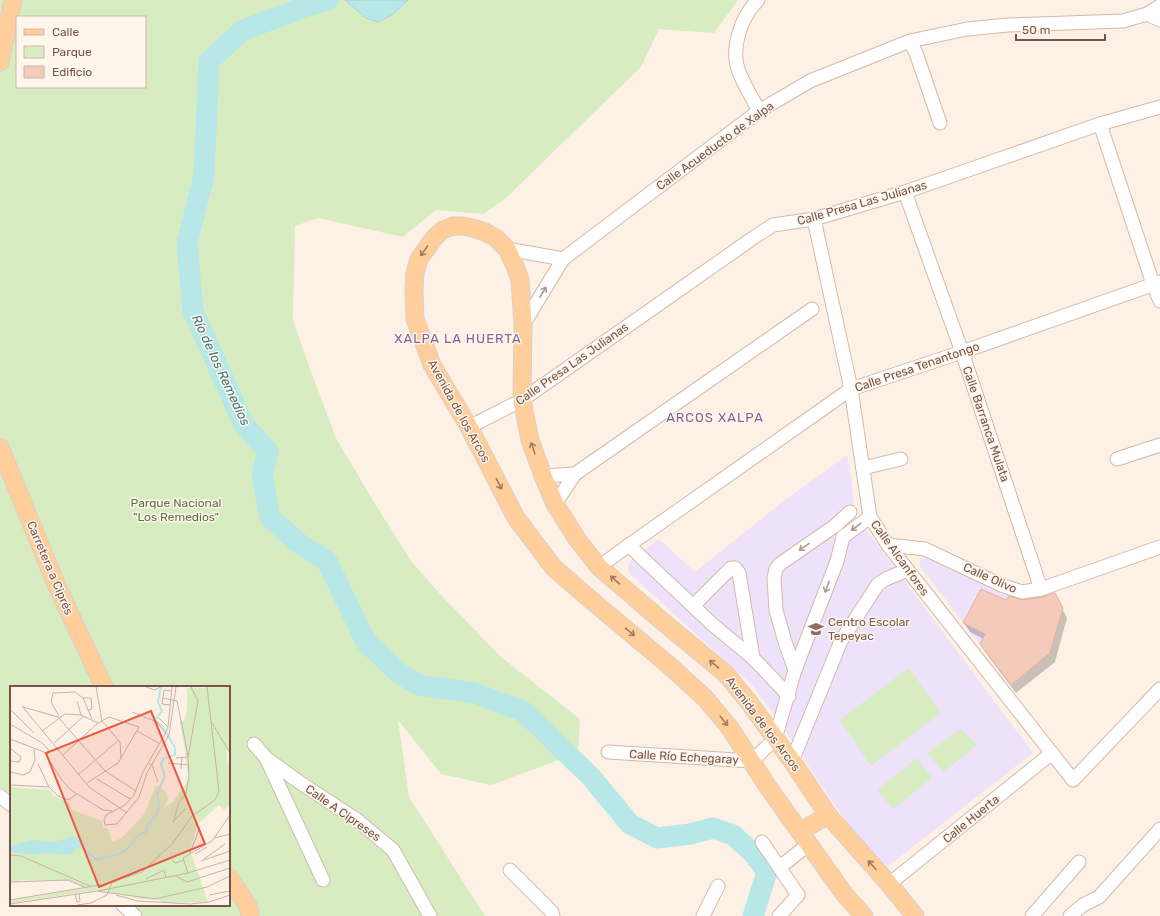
<svg xmlns="http://www.w3.org/2000/svg" width="1160" height="916" viewBox="0 0 1160 916" font-family="Rubik,sans-serif">
  <style>
    .education { fill: #eee1fa }
    .green { fill: #d8ecc2; fill-rule: evenodd }
    .water { fill: #b8e7e8; stroke: #9ed8db }
    .shadow { fill: #0003 }
    .lines { fill: none; stroke-linecap: round; stroke-linejoin: round }
    .river { stroke: #b8e7e8; stroke-width: 21 }
    .building { fill: #f4cbbb; stroke: #e8af9a }
    .minor-casing { stroke: #d2b9ad; stroke-width: 15 }
    .major-casing { stroke: #d9cfcc; stroke-width: 19 }
    .minor { stroke: #fff; stroke-width: 13 }
    .major { stroke: #ffce9a; stroke-width: 17 }
    .oneway { stroke: #a07961 }
    .oneway2 { stroke: #ae9891 }
    .labels { text-anchor: middle; dominant-baseline: central; stroke-width: 3; stroke-linejoin: round; paint-order: stroke }
    .street-label { font-size: 12px; fill: #785448; stroke: #fff6ec }
    .park-label { font-size: 12px; fill: #55793d; stroke: #fff6ec }
    .education-label { font-size: 12px; fill: #785e54; stroke: #fff6ec; text-anchor: start }
    .neighbourhood-label { font-size: 13px; letter-spacing: 1px; fill: #82649c; stroke: #fff6ec }
    .water-label { font-size: 13px; font-style: italic; fill: #3b7a7e; stroke: #fff6ec }
    .inset-river { fill: none; stroke: #b8e7e8; stroke-width: 2 }
    .inset-road { fill: none; stroke: #c8b2a6; stroke-width: 1 }
    .view { fill: #ed5744; fill-opacity: 0.15; stroke: #ed5744; stroke-width: 2 }
    .inset-edge { fill: none; stroke: #785448; stroke-width: 2 }
  </style>
  <rect width="100%" height="100%" fill="#fdf1e5"/>
  <g class="education">
    <path d="M847,455L852,482L854,508L847,525L848,529L862,524L1033,753L883,870L857,837L817,779L779,721L752,685L630,574L628,568L630,561L659,539L695,572L781,503Z"/>
    <path d="M925,556L983,584L1054,591L1063,608L1050,653L1011,685L920,566V562L921,558Z"/>
  </g>
  <g class="green">
    <path d="M0,0H738L714,33L659,29L641,67L506,198L483,214L436,210L403,237L318,218L295,226L293,320L309,366L336,438L375,504L412,562L439,593L501,657L580,719L578,753L491,785L441,774L398,720L409,797L485,916H140L131,905H229V687H11V794L0,787ZM17,17H145V87H17Z"/>
    <path d="M909,668L941,713L871,766L840,720Z"/>
    <path d="M961,729L977,745L944,772L927,753Z"/>
    <path d="M917,758L932,778L893,809L877,790Z"/>
  </g>
  <path class="water" d="M345,0H408L393,14L378,22L366,18Z"/>
  <path class="shadow" d="M1023,601L1059,603L1067,618L1055,662L1016,693L986,653L981,644L984,639L970,632L964,623L1007,602Z"/>
  <g class="lines">
    <path class="river" d="M328,0L311,5L243,30L209,61L204,176L187,243L193,311L244,425L268,451L262,476L270,517L297,542L327,561L366,642L399,673L419,685L474,693L523,711L591,777L630,824L657,838L690,834L713,828L733,835L754,854L767,872L753,916"/>
  </g>
  <path class="building" d="M981,589L1006,600L1009,596L1023,600L1042,597L1055,593L1063,608L1050,653L1011,685L980,644L985,634L963,623Z"/>
  <g class="lines">
    <defs>
      <g id="minor">
        <path d="M758,0C741,17 730,49 739,72C744,85 753,99 759,111"/>
        <path d="M1147,14L1160,20"/>
        <path d="M910,41L916,53L940,123"/>
        <path d="M1100,124L1153,284L1160,301"/>
        <path d="M905,192L962,352L1041,589"/>
        <path d="M814,219L851,389L870,517L888,545L1073,780L1160,689"/>
        <path d="M507,249L563,259"/>
        <path d="M523,325L563,259L759,111L810,81L910,41L967,29L1008,25L1123,21L1147,14L1160,6"/>
        <path d="M469,427L522,400L753,238L773,225L814,219L905,192L1100,124L1160,107"/>
        <path d="M1117,459L1160,445"/>
        <path d="M863,468L901,459"/>
        <path d="M543,476L575,474"/>
        <path d="M555,504L575,474L812,309"/>
        <path d="M629,545L640,556L712,624L753,658L789,696"/>
        <path d="M888,545L925,549L1001,585L1022,592L1041,589L1160,547"/>
        <path d="M599,567L629,545L851,389L962,352L1160,282"/>
        <path d="M693,606L731,568H735L739,573L753,658"/>
        <path d="M795,670L785,642L776,610L774,578L776,569L780,564L836,525L850,512"/>
        <path d="M254,744L266,758L302,784L357,820L393,850L430,916"/>
        <path d="M608,752L752,761L775,739L795,670L837,561L843,537L870,517"/>
        <path d="M267,760L323,880"/>
        <path d="M792,761L841,641L878,584L886,579L907,570"/>
        <path d="M0,796L11,805"/>
        <path d="M762,842L798,895L779,916"/>
        <path d="M780,867L809,844"/>
        <path d="M510,870L552,912L553,916"/>
        <path d="M889,884L1052,753"/>
        <path d="M123,905L135,916"/>
        <path d="M703,916L718,886"/>
        <path d="M1032,916L1079,862"/>
        <path d="M1070,916L1083,905L1099,897L1160,829"/>
      </g>
      <g id="major">
        <path d="M0,62L13,0"/>
        <path d="M0,447L56,584L104,687"/>
        <path d="M800,832L828,815"/>
        <path d="M229,877L248,906L250,916"/>
        <path d="M864,916L845,895L768,787L730,728L705,698L671,667L591,600L554,568L516,518L469,427L432,365L415,319L414,290L415,273L419,259L434,238L443,230L453,226H463L473,228L485,232L496,238L507,249L515,266L520,280L523,325L522,400L530,440L543,476L555,504L577,539L599,567L662,621L726,674L748,701L792,761L828,815L889,884L915,916"/>
      </g>
    </defs>
    <use href="#minor" class="minor-casing"/>
    <use href="#major" class="major-casing"/>
    <use href="#minor" class="minor"/>
    <use href="#major" class="major"/>
  </g>
  <defs><path id="oneway-shaft" d="M-6 0H5M1.5-3L5.5 0L1.5 3" fill="none" stroke-width="1.6" stroke-linecap="round" stroke-linejoin="round"/></defs>
  <g class="oneway">
    <use href="#oneway-shaft" transform="translate(424 251) rotate(125)"/>
    <use href="#oneway-shaft" transform="translate(533 448) rotate(-109)"/>
    <use href="#oneway-shaft" transform="translate(499 484) rotate(63)"/>
    <use href="#oneway-shaft" transform="translate(615 580) rotate(-139)"/>
    <use href="#oneway-shaft" transform="translate(630 632) rotate(40)"/>
    <use href="#oneway-shaft" transform="translate(714 664) rotate(-140)"/>
    <use href="#oneway-shaft" transform="translate(724 721) rotate(51)"/>
    <use href="#oneway-shaft" transform="translate(872 865) rotate(-132)"/>
  </g>
  <g class="oneway2">
    <use href="#oneway-shaft" transform="translate(543 292) rotate(-59)"/>
    <use href="#oneway-shaft" transform="translate(856 527) rotate(143)"/>
    <use href="#oneway-shaft" transform="translate(804 547) rotate(145)"/>
    <use href="#oneway-shaft" transform="translate(827 587) rotate(110)"/>
  </g>
  <defs>
    <symbol id="school-bare" viewBox="-9 -9 18 18"><path d="M0-5L7-2L0 1L-7-2ZM-4 1L0 2.5L4 1V4Q0 6-4 4Z" fill="#8d6e63" stroke="#fff6ec" stroke-width="2.5" paint-order="stroke"/></symbol>
  </defs>
  <g fill-rule="evenodd">
    <use href="#school-bare" x="805" y="618" width="22" height="22"/>
  </g>
  <g class="labels">
    <g class="street-label">
      <text transform="translate(715 146) rotate(-36)">Calle Acueducto de Xalpa</text>
      <text transform="translate(862 203) rotate(-16)">Calle Presa Las Julianas</text>
      <text transform="translate(572 364) rotate(-35)">Calle Presa Las Julianas</text>
      <text transform="translate(917 367) rotate(-19)">Calle Presa Tenantongo</text>
      <text transform="translate(459 411) rotate(61)">Avenida de los Arcos</text>
      <text transform="translate(986 424) rotate(71)">Calle Barranca Mulata</text>
      <text transform="translate(900 558) rotate(54)">Calle Alcanfores</text>
      <text transform="translate(50 568) rotate(67)">Carretera a Ciprés</text>
      <text transform="translate(990 578) rotate(24)">Calle Olivo</text>
      <text transform="translate(763 724) rotate(53)">Avenida de los Arcos</text>
      <text transform="translate(684 757) rotate(3)">Calle Río Echegaray</text>
      <text transform="translate(343 813) rotate(35)">Calle A Cipreses</text>
      <text transform="translate(971 819) rotate(-39)">Calle Huerta</text>
    </g>
    <g class="park-label">
      <text x="176" y="503">Parque Nacional<tspan x="176" dy="14">"Los Remedios"</tspan></text>
    </g>
    <g class="education-label">
      <text x="828" y="622">Centro Escolar<tspan x="828" dy="14">Tepeyac</tspan></text>
    </g>
    <g class="neighbourhood-label">
      <text x="458" y="338">XALPA LA HUERTA</text>
      <text x="715" y="417">ARCOS XALPA</text>
    </g>
    <g class="water-label">
      <text transform="translate(221 370) rotate(65)">Río de los Remedios</text>
    </g>
  </g>
  <g transform="translate(10 686)">
    <rect width="220" height="220" fill="#fdf1e5"/>
    <path d="M220,1V67L217,65L216,69L220,84V118L214,124L209,119L188,138L180,164L198,216L152,217L148,213H131L88,204L0,217V215L76,202L60,195L14,194L0,196V101L39,104L44,110L60,117L62,124L92,135L93,141L98,143L102,156L112,152L135,127L145,101L149,99L157,108L158,114L154,121L162,117L179,93L170,35H174L177,23V2Z" fill="#d8ecc2"/>
    <path d="M63,150L74,158L73,162H67L61,169L37,167L21,169L0,165V160L22,154L44,156Z" fill="#b8e7e8"/>
    <path class="inset-river" d="M73,162L87,174L109,168L116,164L129,149L136,146L139,137L146,129L149,121L147,108L155,90L151,78L154,72L165,69V62L153,41L145,34L152,25L148,16L151,1"/>
    <path class="inset-road" d="M86,1L92,35L110,56L111,73M136,1L145,4L150,1M162,1L158,41L155,48L133,86L124,109L115,119L96,129L94,134L95,139L107,138L129,111L137,87L159,49L166,1M73,12L82,33M153,12L167,15L175,54L178,71L166,72M67,15L71,29M160,19L152,18L154,4L161,5M12,20L79,101L117,127M13,21L48,31M0,23L24,47M122,26L147,36L155,47M49,30L41,16L43,7L65,6L73,12H81L82,23L78,24M48,31L95,85L126,105M149,32L158,41M202,37L220,67M0,38L32,57L38,63V68M32,45L55,28L71,29L88,37M127,45L150,58M0,53L34,66L52,94L61,104L93,124L102,125M44,57L74,30M0,62L11,71L9,76L0,75M53,69L88,37L99,31L129,41L108,77L77,97M138,77L142,79L148,96M158,77L178,79M28,78L39,101L48,110L58,114L67,108M171,83L172,71M0,86L13,89L20,86L25,74L24,63M69,88L109,54M87,93L120,113M0,99L39,101M165,134L175,123M163,137L169,116L176,107L179,90L178,71L188,15L181,1M205,152L220,148M180,167L190,141M185,168L197,161M0,169L11,170L80,200M194,173L215,158M162,174L165,177L174,174M191,175L220,165M178,187L220,174M166,190L177,196L220,182M136,193L154,184L156,192M0,196L58,194L74,201M88,205L178,187L173,172L202,155L220,129M65,208L67,216L70,215L69,208M106,209L128,215L180,218L199,216L220,209M199,209L220,205M0,214L96,198L132,186L163,157L182,130L205,114L209,105L197,1M0,218L87,205L145,213L197,201L220,190M67,219L81,217L97,209L102,197"/>
    <path class="view" d="M141,25L195,158L89,201L36,67Z"/>
    <rect width="220" height="220" class="inset-edge"/>
  </g>
  <rect x="16" y="16" width="130" height="72" fill="#fff6ec" stroke="#c9b5aa"/>
  <rect x="24" y="29" width="20" height="6" fill="#ffce9a" stroke="#c9b5aa"/>
  <text x="52" y="36" font-size="12" fill="#785448">Calle</text>
  <rect x="24" y="46" width="20" height="12" fill="#d8ecc2" stroke="#c9b5aa"/>
  <text x="52" y="56" font-size="12" fill="#785448">Parque</text>
  <rect x="24" y="66" width="20" height="12" fill="#f4cbbb" stroke="#c9b5aa"/>
  <text x="52" y="76" font-size="12" fill="#785448">Edificio</text>
  <path d="M1016 34v6h89v-6" fill="none" stroke="#785448" stroke-width="2"/>
  <text x="1022" y="34" font-size="12" fill="#785448" stroke="#fff6ec" stroke-width="3" paint-order="stroke">50 m</text>
</svg>
